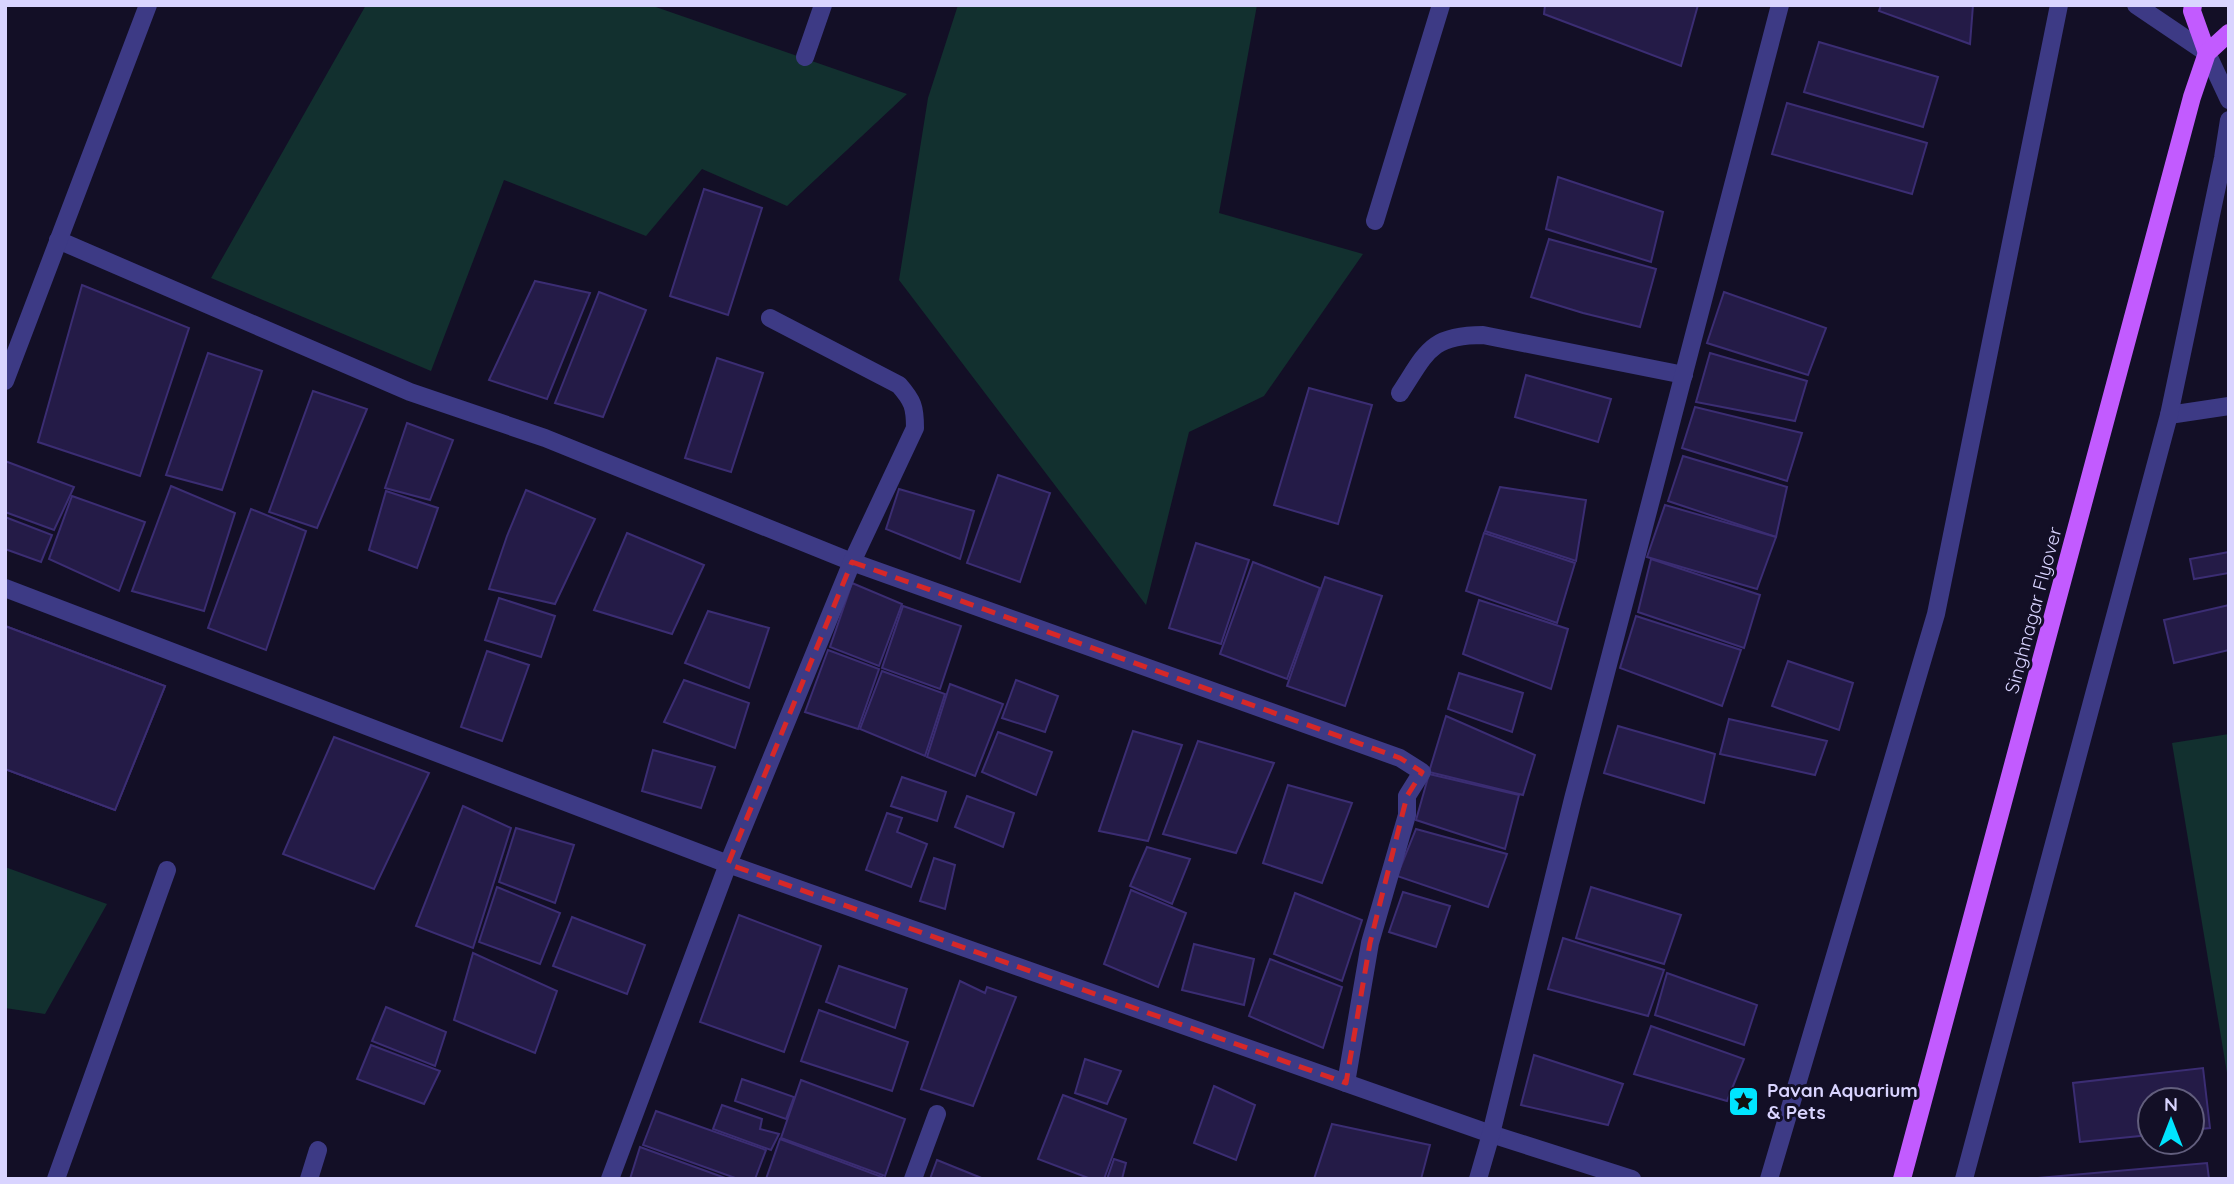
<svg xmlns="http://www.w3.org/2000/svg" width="2234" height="1184" viewBox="0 0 2234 1184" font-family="Quicksand,sans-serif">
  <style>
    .green { fill: #12302f }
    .building { fill: #241b47; stroke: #3b2d73; stroke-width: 2 }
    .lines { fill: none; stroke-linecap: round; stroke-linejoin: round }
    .service { stroke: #3d3a85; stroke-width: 18 }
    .minor { stroke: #3d3a85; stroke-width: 18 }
    .tertiary { stroke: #3d3a85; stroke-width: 18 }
    .primary { stroke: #c25bff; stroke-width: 18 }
    .marked { fill: none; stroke: #d62828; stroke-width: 5; stroke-dasharray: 14 9; stroke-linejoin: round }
    .labels { text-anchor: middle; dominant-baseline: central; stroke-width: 6; stroke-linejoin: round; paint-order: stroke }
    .street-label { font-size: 19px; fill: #d9d4ff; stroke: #130f26 }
    .poi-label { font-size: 19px; font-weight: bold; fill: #d9d4ff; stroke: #130f26; text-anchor: start }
  </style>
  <rect width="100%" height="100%" fill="#130f26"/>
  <g class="green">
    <path d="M366,5H650L907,94L787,206L702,169L646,236L504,180L431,371L211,278Z"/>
    <path d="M958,5H1257L1219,213L1363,254L1264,396L1189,432L1146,605L899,280L928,98Z"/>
    <path d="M2229,734V1085L2172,743Z"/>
    <path d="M5,867L107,904L45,1014L5,1008Z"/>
  </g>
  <g class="building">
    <path d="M1545,5H1698L1681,66L1544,14Z"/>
    <path d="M1881,5H1973L1970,44L1879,11Z"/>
    <path d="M1819,42L1938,77L1923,127L1804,92Z"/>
    <path d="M1787,103L1927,143L1912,194L1772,154Z"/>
    <path d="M1558,177L1663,212L1651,262L1546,229Z"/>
    <path d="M704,189L762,208L728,315L670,296Z"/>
    <path d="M1549,239L1656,269L1640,327L1583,313L1531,297Z"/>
    <path d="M535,281L590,293L547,399L489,380Z"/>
    <path d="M82,285L189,328L140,476L38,442Z"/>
    <path d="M599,292L646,310L603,417L555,403Z"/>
    <path d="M1724,292L1826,328L1808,375L1707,343Z"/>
    <path d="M208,353L262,371L222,490L166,475Z"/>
    <path d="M1710,353L1807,381L1795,421L1696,402Z"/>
    <path d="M717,358L763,373L731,472L685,458Z"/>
    <path d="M1526,375L1611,399L1598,442L1515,417Z"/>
    <path d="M1309,388L1372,405L1338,524L1274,505Z"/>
    <path d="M313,391L367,409L317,528L269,512Z"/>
    <path d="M1695,407L1802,433L1787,481L1682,448Z"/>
    <path d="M407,423L453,440L430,500L385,488Z"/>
    <path d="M1683,456L1787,487L1776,537L1668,501Z"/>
    <path d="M5,461L74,487L54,530L5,512Z"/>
    <path d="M998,475L1050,493L1020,582L967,563Z"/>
    <path d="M171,486L235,513L204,611L132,591Z"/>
    <path d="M1500,487L1586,500L1576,561L1485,531Z"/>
    <path d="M899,489L974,511L960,559L886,529Z"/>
    <path d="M526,490L595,519L555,604L489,589L507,536Z"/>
    <path d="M386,491L438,508L417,568L369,550Z"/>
    <path d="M72,496L145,522L119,591L49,559Z"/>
    <path d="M1665,505L1776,537L1757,589L1647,557Z"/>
    <path d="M251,509L306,531L266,650L208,628Z"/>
    <path d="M5,517L52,535L41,562L5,549Z"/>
    <path d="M627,533L704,565L672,634L594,610Z"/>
    <path d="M1484,533L1575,563L1557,623L1466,591Z"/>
    <path d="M1196,543L1249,560L1221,644L1169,628Z"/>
    <path d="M2229,552V573L2194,579L2190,559Z"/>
    <path d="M1651,559L1760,595L1744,648L1638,612Z"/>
    <path d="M1253,562L1320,588L1287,679L1220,654Z"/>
    <path d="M1325,577L1382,596L1345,706L1287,686Z"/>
    <path d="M852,583L902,604L879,666L830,647Z"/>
    <path d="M499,598L555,616L541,657L485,640Z"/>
    <path d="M1479,600L1568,629L1551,689L1463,654Z"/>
    <path d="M2229,605V650L2174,663L2164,620Z"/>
    <path d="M903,606L961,626L940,689L882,668Z"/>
    <path d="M708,611L769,628L749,688L685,663Z"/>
    <path d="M1636,616L1741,650L1722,706L1620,668Z"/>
    <path d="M5,626L165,686L115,810L5,769Z"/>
    <path d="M5,626L165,686L115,810L5,769Z"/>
    <path d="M828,650L879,669L858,729L805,712Z"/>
    <path d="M487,651L529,665L502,741L461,727Z"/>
    <path d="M1788,661L1853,683L1839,730L1772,706Z"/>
    <path d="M882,671L945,694L925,756L860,729Z"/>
    <path d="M1459,673L1523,693L1512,732L1448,709Z"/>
    <path d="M684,680L749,703L735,748L664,722Z"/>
    <path d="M1016,680L1058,696L1045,732L1002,718Z"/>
    <path d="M950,684L1003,704L975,776L927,757Z"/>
    <path d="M1446,716L1535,755L1523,795L1429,772Z"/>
    <path d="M1729,719L1827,741L1815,775L1720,754Z"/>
    <path d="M1618,726L1715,754L1704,803L1604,773Z"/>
    <path d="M1133,731L1182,745L1148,841L1099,831Z"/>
    <path d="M998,732L1052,752L1036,795L982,772Z"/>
    <path d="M334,737L429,773L374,889L283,854Z"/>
    <path d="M1198,741L1274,763L1236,853L1163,834Z"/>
    <path d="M653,750L715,767L701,808L642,791Z"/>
    <path d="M1429,774L1519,795L1505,849L1416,820Z"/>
    <path d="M902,777L946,792L937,821L891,806Z"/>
    <path d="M1288,785L1352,803L1322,883L1263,863Z"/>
    <path d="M967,796L1014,813L1003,847L955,827Z"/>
    <path d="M463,806L511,828L473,948L416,926Z"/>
    <path d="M887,813L902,818L897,832L927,844L911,887L866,870Z"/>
    <path d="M516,828L574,845L555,903L499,882Z"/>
    <path d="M1416,829L1507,854L1488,907L1397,876Z"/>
    <path d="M1147,847L1190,859L1172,904L1130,886Z"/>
    <path d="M934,858L955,865L945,909L920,901Z"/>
    <path d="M497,887L560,913L540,964L479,942Z"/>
    <path d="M1591,887L1681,915L1664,964L1576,938Z"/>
    <path d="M1131,890L1186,913L1158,987L1104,964Z"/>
    <path d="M1403,892L1450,906L1436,947L1389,932Z"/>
    <path d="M1295,893L1362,920L1342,981L1274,954Z"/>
    <path d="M739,915L821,946L784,1052L700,1022Z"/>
    <path d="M572,917L645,945L627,994L553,966Z"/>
    <path d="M1563,938L1664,970L1648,1016L1548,989Z"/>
    <path d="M1194,944L1254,959L1244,1005L1182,990Z"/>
    <path d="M473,953L557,991L535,1053L454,1020Z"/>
    <path d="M1270,959L1342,987L1323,1048L1249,1016Z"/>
    <path d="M839,966L907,989L895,1028L826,1002Z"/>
    <path d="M1667,973L1757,1005L1744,1045L1655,1015Z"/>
    <path d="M960,981L985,993L987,987L1016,997L973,1106L921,1089Z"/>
    <path d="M386,1007L446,1032L435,1066L372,1041Z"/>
    <path d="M819,1010L908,1042L892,1091L801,1061Z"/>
    <path d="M1651,1026L1744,1059L1727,1101L1634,1074Z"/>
    <path d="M371,1045L440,1071L424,1104L357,1079Z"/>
    <path d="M1534,1055L1623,1084L1608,1125L1521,1105Z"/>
    <path d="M1085,1059L1121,1071L1107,1104L1075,1093Z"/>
    <path d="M2203,1068L2210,1128L2192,1130V1100H2150V1135L2080,1142L2073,1083Z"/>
    <path d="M742,1079L794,1097L786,1119L735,1101Z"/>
    <path d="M801,1080L905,1119L885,1176L781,1138Z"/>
    <path d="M1214,1086L1255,1105L1236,1160L1194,1143Z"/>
    <path d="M1063,1095L1126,1119L1104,1179H1091L1038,1159Z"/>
    <path d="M722,1105L762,1119L760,1129L779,1134L771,1150L713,1129Z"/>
    <path d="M656,1111L766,1150L755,1179H738L643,1145Z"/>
    <path d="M1332,1124L1430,1145L1421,1179H1314Z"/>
    <path d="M780,1139L882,1177L881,1179H766Z"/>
    <path d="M640,1147L728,1179H630Z"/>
    <path d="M1114,1159L1126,1163L1122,1179H1107Z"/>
    <path d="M937,1160L984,1179H930Z"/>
    <path d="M2207,1163L2209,1179H2025Z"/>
  </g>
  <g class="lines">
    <g class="service">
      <path d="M1375,221L1441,5"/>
      <path d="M1400,393C1427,352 1430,335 1483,335L1684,375"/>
    </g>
    <g class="minor">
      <path d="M2136,5L2207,53L2229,100"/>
      <path d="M805,57L823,5"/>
      <path d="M58,240L410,392L545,438L852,562L1400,758L1422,772L1407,796V815L1370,943L1346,1083"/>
      <path d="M5,381L148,5"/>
      <path d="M2169,415L2229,406"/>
      <path d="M5,588L728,864L1346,1083L1491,1134L1632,1179"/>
      <path d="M56,1179L167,870"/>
      <path d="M309,1179L318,1150"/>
      <path d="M610,1179L728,864L852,562L915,428C915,407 913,401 899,385L770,318"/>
      <path d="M913,1179L937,1114"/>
      <path d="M1478,1179L1491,1134L1573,799L1780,5"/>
      <path d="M1964,1179L2169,415L2223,158L2229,120"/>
    </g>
    <path class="tertiary" d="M1769,1179L1936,614L2059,5"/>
    <g class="primary">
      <path d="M2193,5L2192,11L2207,53"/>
      <path d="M1902,1179L2192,97L2207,53L2229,33"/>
    </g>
  </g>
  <path class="marked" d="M852,562L1400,758L1422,772L1407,796L1370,943L1346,1083L728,864Z"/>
  <defs>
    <symbol id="sight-square" viewBox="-11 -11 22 22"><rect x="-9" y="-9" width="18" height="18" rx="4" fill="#00e5ff" stroke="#130f26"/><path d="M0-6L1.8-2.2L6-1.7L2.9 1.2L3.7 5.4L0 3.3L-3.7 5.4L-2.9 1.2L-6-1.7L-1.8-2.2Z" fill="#111"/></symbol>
  </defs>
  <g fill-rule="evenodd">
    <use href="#sight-square" x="1726" y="1084" width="35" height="35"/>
  </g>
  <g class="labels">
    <g class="street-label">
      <text transform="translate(2033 610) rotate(-75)">Singhnagar Flyover</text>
    </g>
    <g class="poi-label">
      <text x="1767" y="1090">Pavan Aquarium<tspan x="1767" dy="22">&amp; Pets</tspan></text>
    </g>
  </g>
  <rect width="2234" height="1184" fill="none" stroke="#d9d4ff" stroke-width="14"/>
  <g transform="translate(2171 1121)"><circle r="33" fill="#130f26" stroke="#625e7d" stroke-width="2"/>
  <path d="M0-5L12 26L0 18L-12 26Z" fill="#00e5ff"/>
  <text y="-10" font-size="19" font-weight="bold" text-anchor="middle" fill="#d9d4ff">N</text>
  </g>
</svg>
